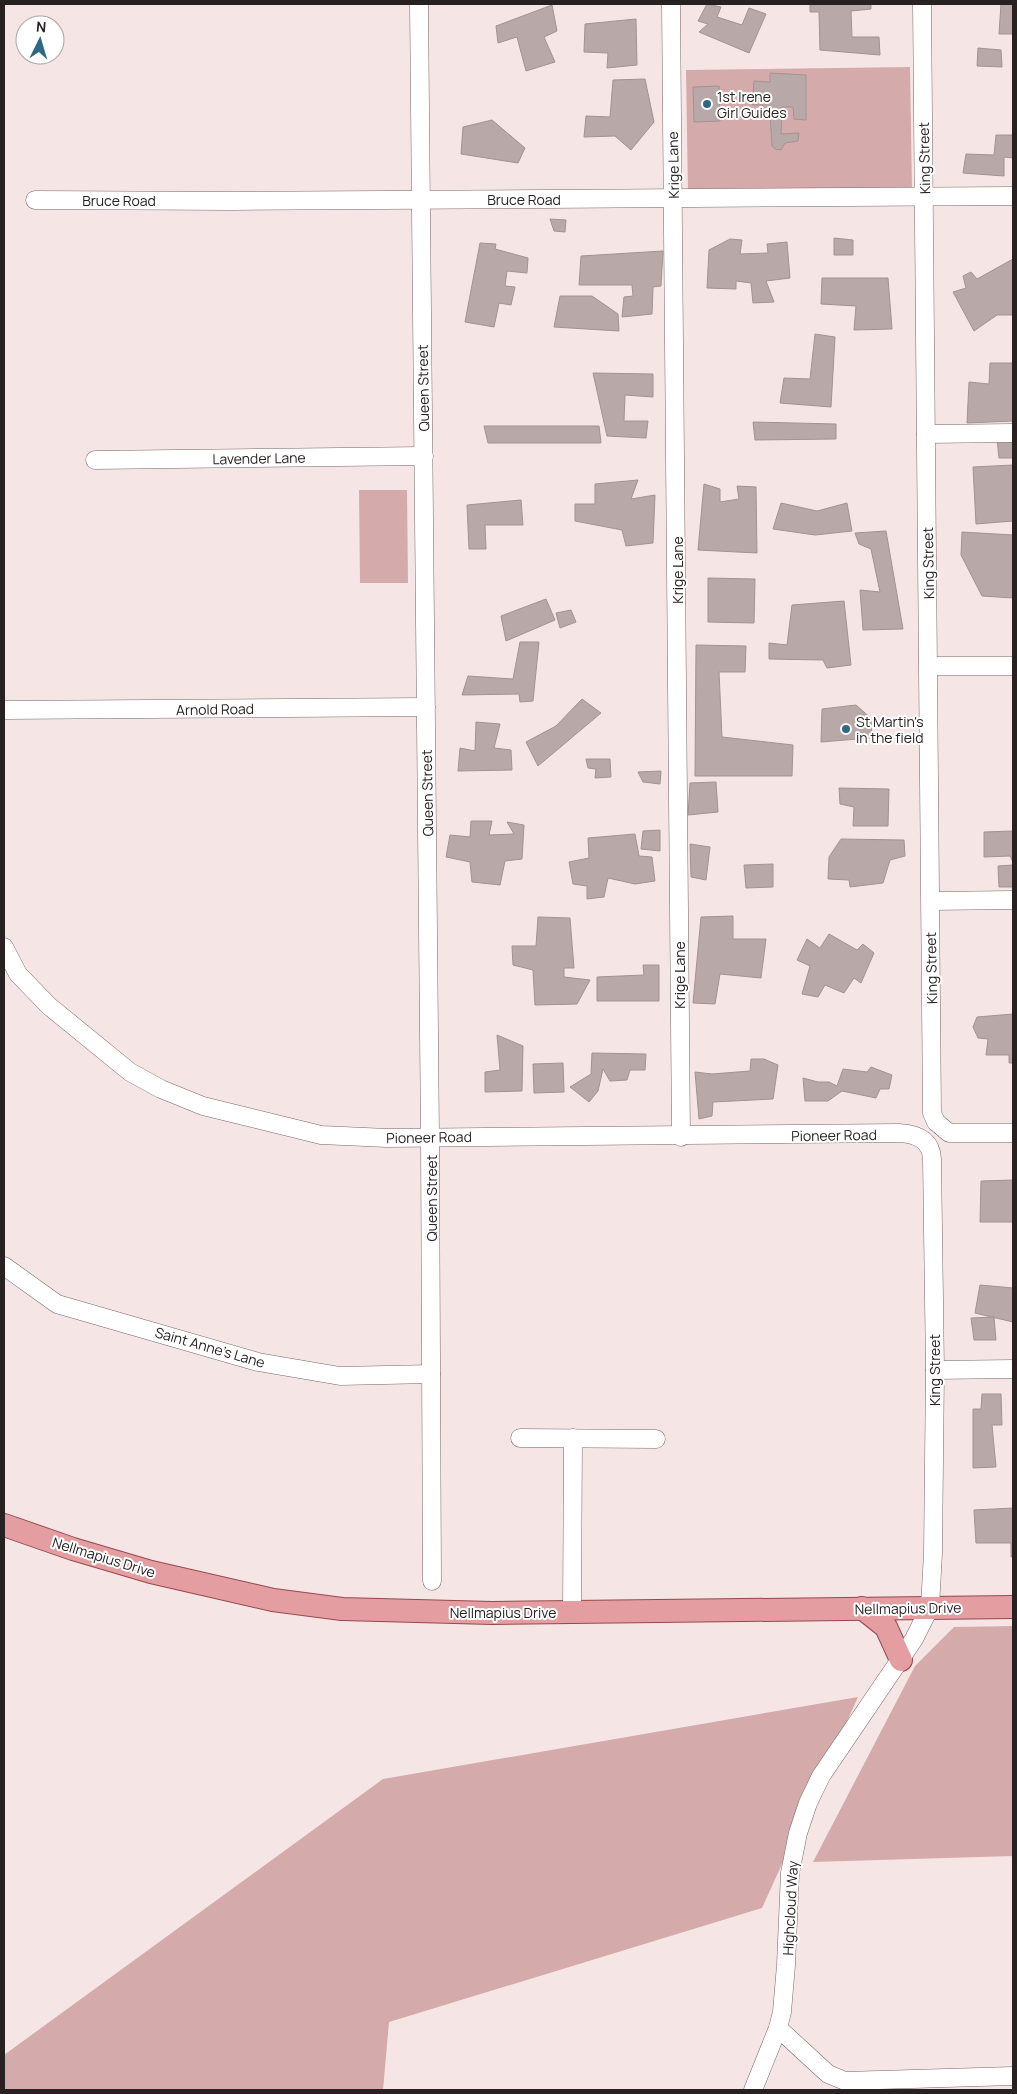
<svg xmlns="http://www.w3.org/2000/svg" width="1017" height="2094" viewBox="0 0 1017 2094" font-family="Manrope,sans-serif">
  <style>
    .green { fill: #d4abaa }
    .building { fill: #b8a9a8; stroke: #a29393 }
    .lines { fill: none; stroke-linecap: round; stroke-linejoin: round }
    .minor-casing { stroke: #766868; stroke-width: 19 }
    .major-casing { stroke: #96484d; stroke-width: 24 }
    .minor { stroke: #fff; stroke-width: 18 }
    .major { stroke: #e49ea2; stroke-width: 22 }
    .poi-dot { fill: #2e6881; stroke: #fff; stroke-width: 2 }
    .labels { text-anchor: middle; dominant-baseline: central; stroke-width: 4; stroke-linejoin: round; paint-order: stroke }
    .poi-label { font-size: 14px; fill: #272121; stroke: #fff; text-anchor: start }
    .street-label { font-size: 14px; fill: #272121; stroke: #fff }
  </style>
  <rect width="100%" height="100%" fill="#f6e5e5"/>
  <g class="green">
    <path d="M910,67L912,190L688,194L686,70Z"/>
    <path d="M359,490H407L408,583H360Z"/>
    <path d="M1013,1626V1856L813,1862L915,1666L954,1627Z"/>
    <path d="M858,1697L762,1908L389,2022L383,2090H4V2055L383,1779Z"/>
  </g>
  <g class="building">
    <path d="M707,4L721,7L717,17L742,25L749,8L766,14L749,53L699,32L708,24L698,21Z"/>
    <path d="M810,4H871V9L851,11L852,37H879L880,55L820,50L819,12H810Z"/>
    <path d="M1001,4H1013V34H999Z"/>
    <path d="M552,5L557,31L544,37L555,62L526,71L517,37L498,43L496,26Z"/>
    <path d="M636,19L637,65L607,68L608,53L584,52L585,24Z"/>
    <path d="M978,48L1001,50L1002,67L977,66Z"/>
    <path d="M770,73L806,75V120L794,119L793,107H782L781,134L799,133L798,141L785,143L781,150L775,149L772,146L770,114H763V105H752L754,81L770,82Z"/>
    <path d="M645,79L654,122L631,150L615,136L584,137L586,116L610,117L613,80Z"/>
    <path d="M719,86L720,121L694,122L693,87Z"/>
    <path d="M492,120L525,148L518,163L461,154L463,127Z"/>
    <path d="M996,135H1013V158L1004,157V176L963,173L966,154L994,155Z"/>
    <path d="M550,219L566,220L565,232L554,231Z"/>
    <path d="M834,238L853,240V255H834Z"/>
    <path d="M730,239L742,240L740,254L768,253L767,244L787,242L790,278L766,281L774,302L753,303L751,283L736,281V289L707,288L709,250Z"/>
    <path d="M480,243L496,244L495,249L528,258L527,273L507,271L505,286L515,287L511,305L499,303L494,327L465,322Z"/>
    <path d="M663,251L661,286L653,287L652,314L622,317L624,297L633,296L632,285H579L581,256Z"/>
    <path d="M1013,259V315H997L974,331L953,292L966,288L963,276L971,272L977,279Z"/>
    <path d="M822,278H888L892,329L854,330L856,306L821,304Z"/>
    <path d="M560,296H592L618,314L619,331L554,327Z"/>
    <path d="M815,334L835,337L831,407L780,403L784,378L810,379Z"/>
    <path d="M990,363H1013V421L967,423L969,382L989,384Z"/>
    <path d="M593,373L653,374V397L625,395L624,421H648L646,438L607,436Z"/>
    <path d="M753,422L836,424V439L755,440Z"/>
    <path d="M484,426H599L601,443H488Z"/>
    <path d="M997,439H1013V458H999Z"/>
    <path d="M1013,465V521L976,524L973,467Z"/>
    <path d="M638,480L631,499L655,495L653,543L626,546L622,530L575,521V504H595V484Z"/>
    <path d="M704,484L720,489V502L739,499L737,486L756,487L757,553L698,550Z"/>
    <path d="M521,500L523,525H485L486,549H469L467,505Z"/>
    <path d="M781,503L817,511L847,503L852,531L815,535L773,529Z"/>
    <path d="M886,531L903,629L863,630L860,590L880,592L871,549L859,544L855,533Z"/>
    <path d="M962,532L1013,535V598L982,596L961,555Z"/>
    <path d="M708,578L755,579L754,623L708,622Z"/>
    <path d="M546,599L555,620L506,641L501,616Z"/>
    <path d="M844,601L851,665L827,668L823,660L769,659V643L787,645L792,605Z"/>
    <path d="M571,610L576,622L560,628L556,613Z"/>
    <path d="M520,642H539L533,701L520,702L519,694L462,695L468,676L513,679Z"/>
    <path d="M696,645L746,646L745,672H719L722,737L793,745L792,776H695Z"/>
    <path d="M582,699L601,713L538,766L526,742L556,726Z"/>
    <path d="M856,705L873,720L870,738L821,742L822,709Z"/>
    <path d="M476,722L500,724L494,748L511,750L512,770L458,771L460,748L475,751Z"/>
    <path d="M586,759H610L611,777L595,778L596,769L588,768Z"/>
    <path d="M661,771L660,784L643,782L638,772Z"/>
    <path d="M716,782L718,812L688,815L690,783Z"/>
    <path d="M839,788L889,789L888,826H853L854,807L840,804Z"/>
    <path d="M471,821H492L489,835L514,834L507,822L524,825L522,859L505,861L500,885L472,882L470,862L446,857L450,835L470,837Z"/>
    <path d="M660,830V851L641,849L643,831Z"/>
    <path d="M1013,831V862L1010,856L984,857V832Z"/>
    <path d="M635,834L639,856L652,857L655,881L635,884L608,878L604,897L587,899V886L573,884L569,862L589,858L588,838Z"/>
    <path d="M841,839L904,840L905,856L890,860L883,883L850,887L849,880L828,879L829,857Z"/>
    <path d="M690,844L710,847L706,880L691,877Z"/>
    <path d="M773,864V887L746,888L744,865Z"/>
    <path d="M1013,865V887H999L998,866Z"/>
    <path d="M733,916V939H766L761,978L720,974L715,1004L693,1003L701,917Z"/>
    <path d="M538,917L570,918L574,968H564V977L590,980L577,1004L535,1005L533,970L513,965L512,946H536Z"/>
    <path d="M829,934L857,950L863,944L874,953L861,983L854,978L844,993L825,985L818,997L802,994L810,966L797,960L807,939L820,948Z"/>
    <path d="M643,965H659V1001H597V977L644,975Z"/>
    <path d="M1013,1014V1063H1009V1055H986L988,1039L978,1038L973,1027L977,1017Z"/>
    <path d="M497,1035L523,1046L522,1091L485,1092V1072L500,1070Z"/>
    <path d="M592,1053L646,1054L645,1070H630L627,1080L610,1081L603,1069L598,1091L589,1102L570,1087L591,1074Z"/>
    <path d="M751,1059H764L778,1065L773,1099L713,1102L712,1116L699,1119L695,1072L712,1074L750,1071Z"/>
    <path d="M563,1063L564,1092L534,1093L533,1064Z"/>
    <path d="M871,1067L892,1075L889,1089H880L876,1098L842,1091L828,1101H805L803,1078L818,1082H829L837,1086L843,1069L867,1072Z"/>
    <path d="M1013,1180V1222H980L981,1181Z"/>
    <path d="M980,1285L1013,1288V1322L975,1313Z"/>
    <path d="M994,1317L996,1340H974L971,1318Z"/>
    <path d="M982,1394H1001L1002,1425H992L996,1467L973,1468V1409H981Z"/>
    <path d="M1013,1508V1557H1011V1543H976L974,1510Z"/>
  </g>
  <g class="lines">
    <defs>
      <g id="minor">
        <path d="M419,4L430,1137L432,1581"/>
        <path d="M671,4L681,1137"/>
        <path d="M922,4L932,1113L936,1122L949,1133H1013"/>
        <path d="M35,200L233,201L1013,196"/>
        <path d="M926,434L1013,433"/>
        <path d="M95,460L424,456"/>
        <path d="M929,666H1013"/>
        <path d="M4,710L426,707"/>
        <path d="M931,901L1013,900"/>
        <path d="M4,947L18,974L49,1006L130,1072L161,1089L203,1106L321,1135L387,1138L899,1133C917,1134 931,1140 932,1159L935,1370L933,1553L930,1607L914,1639L821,1776L808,1803L798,1833L790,1873L786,1965L782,2012L778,2028L753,2090"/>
        <path d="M4,1266L57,1304L258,1362L340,1376L431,1374"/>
        <path d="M935,1370L1013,1369"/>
        <path d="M520,1438L656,1439"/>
        <path d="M572,1612L573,1438"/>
        <path d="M778,2028L828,2074L845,2081L1013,2076"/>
      </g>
      <g id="major">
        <path d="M4,1525L73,1549L151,1572L273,1600L342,1609L492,1613L1013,1607"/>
        <path d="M862,1608L886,1627L901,1660"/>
      </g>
    </defs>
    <use href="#minor" class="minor-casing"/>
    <use href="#major" class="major-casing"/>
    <use href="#minor" class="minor"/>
    <use href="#major" class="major"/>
  </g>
  <g class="poi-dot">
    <circle cx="707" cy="104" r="5"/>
    <circle cx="846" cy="729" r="5"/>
  </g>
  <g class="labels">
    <g class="poi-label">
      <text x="717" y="96">1st Irene<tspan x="717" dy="16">Girl Guides</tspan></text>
      <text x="856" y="721">St Martin's<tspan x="856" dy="16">in the field</tspan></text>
    </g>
    <g class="street-label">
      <text transform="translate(924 158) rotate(-91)">King Street</text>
      <text transform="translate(673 165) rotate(-91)">Krige Lane</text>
      <text x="524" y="199">Bruce Road</text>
      <text x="119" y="200">Bruce Road</text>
      <text transform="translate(423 388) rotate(-91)">Queen Street</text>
      <text transform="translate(259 458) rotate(-1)">Lavender Lane</text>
      <text transform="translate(928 563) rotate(-91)">King Street</text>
      <text transform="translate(677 570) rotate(-90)">Krige Lane</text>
      <text transform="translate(215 709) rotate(-1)">Arnold Road</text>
      <text transform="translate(427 793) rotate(-91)">Queen Street</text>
      <text transform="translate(931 968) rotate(-91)">King Street</text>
      <text transform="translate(679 975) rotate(-90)">Krige Lane</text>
      <text transform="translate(834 1135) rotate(-1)">Pioneer Road</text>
      <text transform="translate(429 1137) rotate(-1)">Pioneer Road</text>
      <text transform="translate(431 1198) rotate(-90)">Queen Street</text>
      <text transform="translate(210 1347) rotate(16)">Saint Anne's Lane</text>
      <text transform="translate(934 1370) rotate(-90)">King Street</text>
      <text transform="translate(104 1557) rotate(17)">Nellmapius Drive</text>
      <text transform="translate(908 1608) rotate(-1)">Nellmapius Drive</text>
      <text x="503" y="1612">Nellmapius Drive</text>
      <text transform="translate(790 1908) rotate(-87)">Highcloud Way</text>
    </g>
  </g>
  <rect width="1017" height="2094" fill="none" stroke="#272121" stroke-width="10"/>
  <g transform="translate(40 40) rotate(5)"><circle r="24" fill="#ffffff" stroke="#a9a6a6"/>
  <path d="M0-4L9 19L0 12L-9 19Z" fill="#2e6881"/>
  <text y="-8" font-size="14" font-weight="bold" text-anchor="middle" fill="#272121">N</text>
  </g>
</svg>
